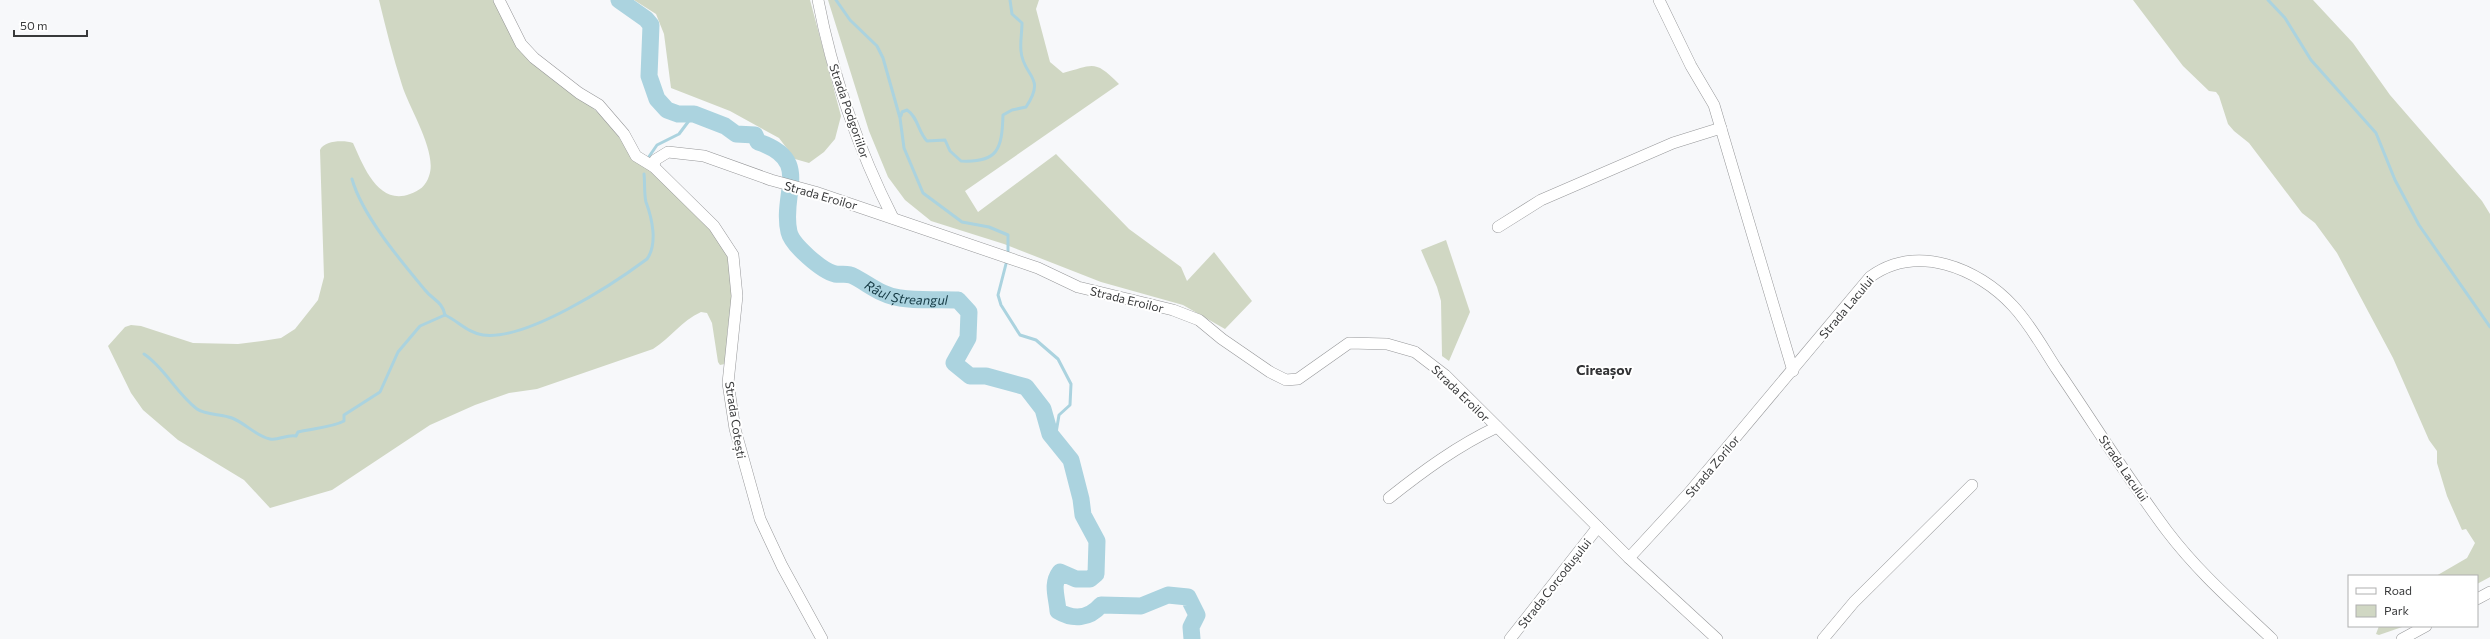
<svg xmlns="http://www.w3.org/2000/svg" width="2490" height="639" viewBox="0 0 2490 639" font-family="Commissioner,sans-serif">
  <style>
    .green { fill: #d0d7c3 }
    .lines { fill: none; stroke-linecap: round; stroke-linejoin: round }
    .stream { stroke: #abd3df; stroke-width: 3 }
    .river { stroke: #abd3df; stroke-width: 17 }
    .minor-casing { stroke: #969799; stroke-width: 12 }
    .minor { stroke: #fff; stroke-width: 11 }
    .labels { text-anchor: middle; dominant-baseline: central; stroke-width: 4; stroke-linejoin: round; paint-order: stroke }
    .street-label { font-size: 12px; fill: #38393a; stroke: #fff }
    .water-label { font-size: 13px; font-style: italic; fill: #133842; stroke: #fff }
    .quarter-label { font-size: 14px; font-weight: bold; fill: #323335; stroke: #fff }
  </style>
  <rect width="100%" height="100%" fill="#f7f8fa"/>
  <g class="green">
    <path d="M379,0H495L534,63L549,77L585,101L605,119L624,144L708,225L728,255L732,300L727,334V361L725,364L720,365L718,362L712,323L707,313L701,312C681,321 671,338 653,349L537,389L509,393L475,405L430,425L332,490L270,508L244,480L178,440L143,410L131,393L108,346L125,327L131,325L141,326L193,343L238,344L262,341L281,338L295,329L318,300L324,277L320,150C324,140 345,140 353,143C363,165 378,206 410,194C419,191 426,186 429,176C438,153 409,108 402,85C393,57 386,29 379,0Z"/>
    <path d="M634,0H810L841,116L835,139L824,152L809,163L795,159L779,138L730,111L671,88L664,34L656,14Z"/>
    <path d="M828,0H1039L1036,9L1050,62L1063,73C1094,65 1094,59 1119,84L965,191L978,212L1056,154L1129,229L1181,267L1187,281L1214,252L1252,301L1225,329L1183,305L1101,282L1004,244L931,221L905,200L888,177L869,131Z"/>
    <path d="M2133,0H2313L2353,43L2390,95L2482,201L2490,214V577L2477,584V576H2436L2467,558L2475,543L2466,529L2462,530L2447,496L2437,463V451L2429,440L2393,358L2337,253L2315,223L2302,213L2249,143L2234,131L2228,124L2219,96L2216,92L2209,91L2183,66Z"/>
    <path d="M1446,240L1470,312L1449,361L1442,356L1441,301L1437,287L1421,250Z"/>
    <path d="M2379,626H2405L2379,635L2376,634Z"/>
  </g>
  <g class="lines">
    <g class="stream">
      <path d="M836,0L850,20L877,46L883,58L900,118L904,148L923,193L962,222L989,227L1008,235V255"/>
      <path d="M2268,0L2285,18L2311,60L2376,133L2395,180L2419,225L2490,327"/>
      <path d="M901,116L902,112L907,110C918,117 918,132 927,141L945,140L950,151L961,161C998,163 1002,149 1003,115L1012,110L1026,107C1047,76 1023,77 1021,51C1020,42 1022,32 1022,23L1012,14L1010,0"/>
      <path d="M648,158L657,145L679,134L694,114"/>
      <path d="M352,179C362,215 400,260 425,290C433,300 442,301 445,315"/>
      <path d="M1007,260L998,295L1001,305L1020,335L1036,340L1058,359L1071,384L1070,405L1059,415L1055,439"/>
      <path d="M144,354C165,368 176,393 197,409C205,415 222,414 232,418C245,423 256,436 270,439C278,441 287,434 296,436L298,432C313,428 331,428 344,421V415L380,392L398,352L420,326L445,315C458,321 468,333 483,335C526,341 612,285 647,259C658,244 652,218 646,202C644,195 645,183 644,174"/>
    </g>
    <path class="river" id="s1" d="M619,0L646,19L651,25L649,76L657,99L667,110L678,114H694L725,126L736,134L755,135L758,142C813,160 780,193 789,232C792,245 822,271 835,274C841,275 848,273 853,276C869,284 882,296 900,298C919,301 939,299 958,300L969,312L968,338L954,363L970,376H986L1026,387L1043,409L1050,434L1071,460L1081,499L1083,515L1097,541L1096,574L1090,579H1076L1060,572C1051,584 1057,597 1058,611C1073,620 1089,619 1101,605L1141,606L1168,595L1188,597L1197,615L1191,627L1192,639"/>
    <defs>
      <g id="minor">
        <path d="M499,0L521,44L534,58L579,93L599,105L624,134L636,156L654,167L714,226L733,255L737,296L728,383L735,429L760,519L782,566L822,639"/>
        <path d="M818,0C832,74 859,151 893,218"/>
        <path d="M1659,0L1691,66L1714,105L1793,371"/>
        <path d="M654,167L655,160L668,152L704,156L771,180L815,192L1038,268L1078,287L1173,310L1199,320L1222,339L1270,372L1286,380L1298,379L1349,343L1387,344L1415,352L1445,375L1629,558L1717,639"/>
        <path d="M1498,227L1541,200L1673,143L1721,128"/>
        <path d="M1389,498C1423,471 1457,446 1497,427"/>
        <path d="M1629,558L1688,494L1870,277C1917,243 1978,268 2013,306C2030,324 2043,348 2056,368C2093,422 2128,479 2167,531C2199,573 2234,603 2272,639"/>
        <path d="M2477,599L2490,592"/>
        <path d="M1510,639L1598,527"/>
        <path d="M1823,639L1854,602L1972,485"/>
        <path d="M2402,639L2426,626"/>
      </g>
    </defs>
    <use href="#minor" class="minor-casing"/>
    <use href="#minor" class="minor"/>
  </g>
  <g class="labels">
    <g class="street-label">
      <text transform="translate(850 111) rotate(71)">Strada Podgoriilor</text>
      <text transform="translate(821 195) rotate(16)">Strada Eroilor</text>
      <text transform="translate(1127 299) rotate(14)">Strada Eroilor</text>
      <text transform="translate(1846 307) rotate(-50)">Strada Lacului</text>
      <text transform="translate(1461 393) rotate(44)">Strada Eroilor</text>
      <text transform="translate(736 420) rotate(81)">Strada Cotești</text>
      <text transform="translate(1712 466) rotate(-50)">Strada Zorilor</text>
      <text transform="translate(2124 468) rotate(56)">Strada Lacului</text>
      <text transform="translate(1554 583) rotate(-52)">Strada Corcodușului</text>
    </g>
    <g class="water-label">
      <text stroke="none"><textPath href="#s1" startOffset="479">Râul Ștreangul</textPath></text>
    </g>
    <g class="quarter-label">
      <text x="1604" y="369">Cireașov</text>
    </g>
  </g>
  <rect x="2348" y="575" width="130" height="52" fill="#ffffff" stroke="#afb0b0"/>
  <rect x="2356" y="588" width="20" height="6" fill="#ffffff" stroke="#afb0b0"/>
  <text x="2384" y="595" font-size="12" fill="#38393a">Road</text>
  <rect x="2356" y="605" width="20" height="12" fill="#d0d7c3" stroke="#afb0b0"/>
  <text x="2384" y="615" font-size="12" fill="#38393a">Park</text>
  <path d="M14 30v6h73v-6" fill="none" stroke="#38393a" stroke-width="2"/>
  <text x="20" y="30" font-size="12" fill="#38393a" stroke="#ffffff" stroke-width="3" paint-order="stroke">50 m</text>
</svg>
